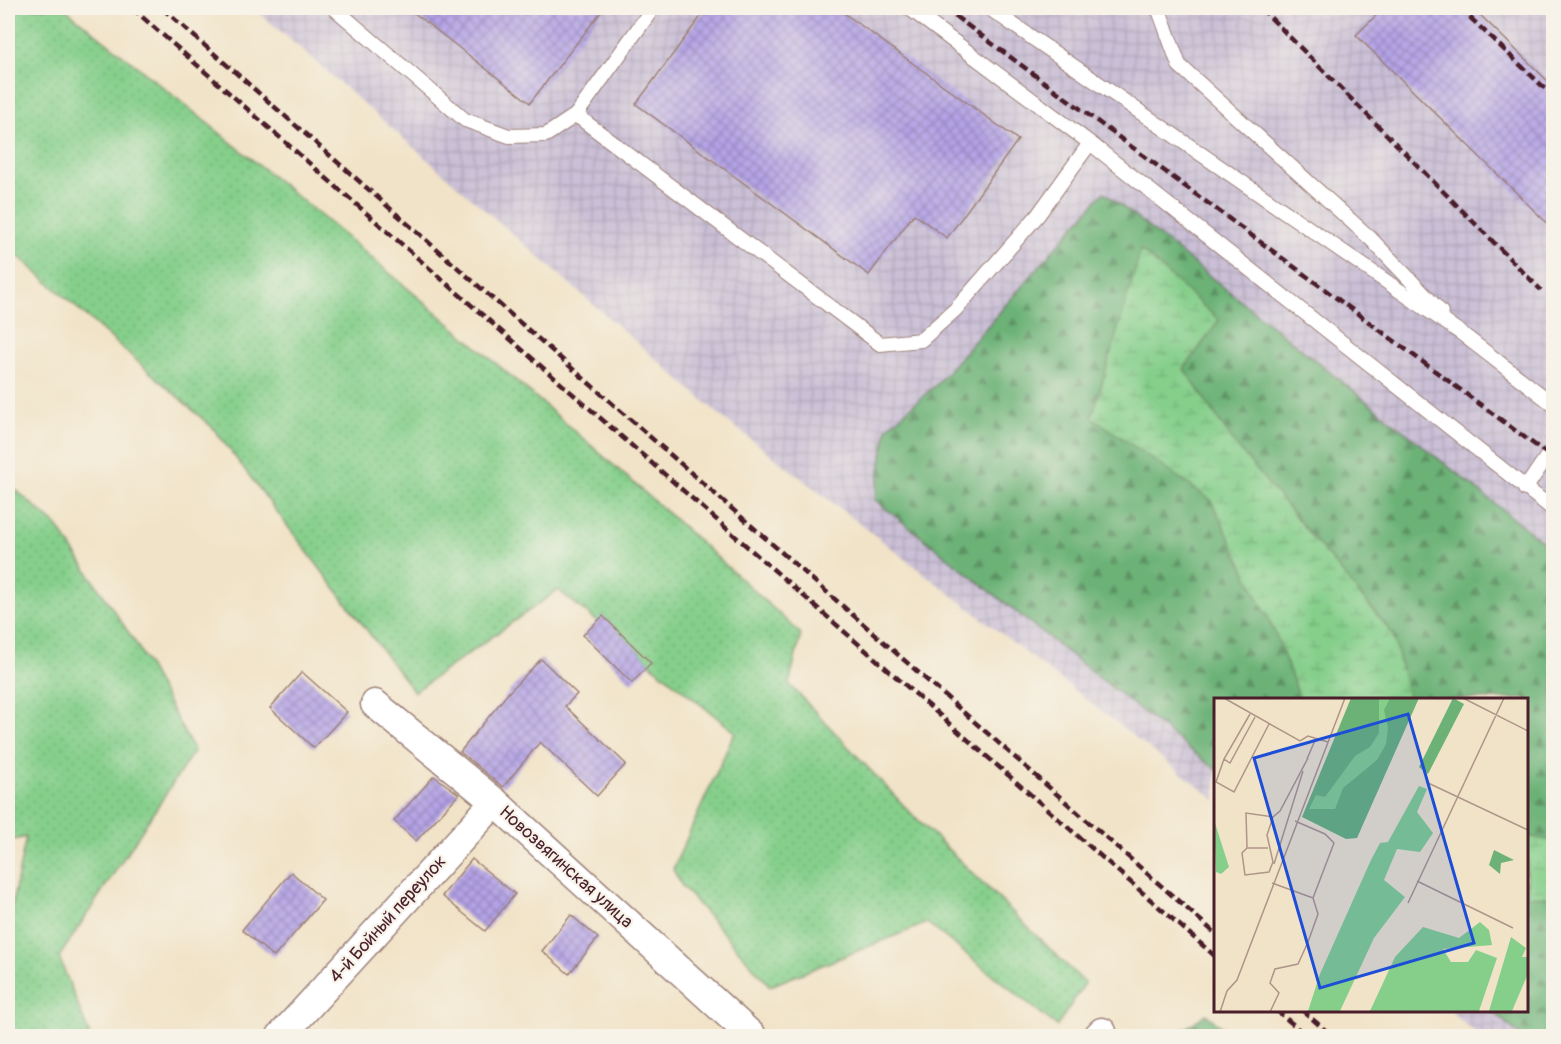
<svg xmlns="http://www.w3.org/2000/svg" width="1561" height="1044" viewBox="0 0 1561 1044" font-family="Pangolin,sans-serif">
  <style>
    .industrial { fill: url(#industrial-grid) }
    .grass { fill: url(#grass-dots); stroke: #68775b; stroke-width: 1.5 }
    .forest { fill: url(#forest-firs); stroke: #5b6851; stroke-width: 1.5 }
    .wetland { fill: url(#wetland-marsh); stroke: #68775b; stroke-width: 1.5 }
    .building { fill: url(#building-cross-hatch) }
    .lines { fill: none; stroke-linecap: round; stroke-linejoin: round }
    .lane-casing { stroke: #9e8179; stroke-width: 16 }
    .street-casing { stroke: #9e8179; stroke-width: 31 }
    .lane { stroke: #fff; stroke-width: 14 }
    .street { stroke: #fff; stroke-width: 28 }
    .rail { stroke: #4a1f2b; stroke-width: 4.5; stroke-dasharray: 9 4.5; stroke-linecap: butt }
    .labels { text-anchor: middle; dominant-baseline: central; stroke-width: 4.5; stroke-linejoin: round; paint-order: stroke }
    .street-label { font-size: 18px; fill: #4a1f2b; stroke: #f7f3e8 }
    .inset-road { fill: none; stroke: #ae9589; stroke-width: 1.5 }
    .view { fill: #1d4ed8; fill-opacity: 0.15; stroke: #1d4ed8; stroke-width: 3 }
    .inset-edge { fill: none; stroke: #4a1f2b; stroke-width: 3 }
  </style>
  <defs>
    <pattern id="industrial-grid" width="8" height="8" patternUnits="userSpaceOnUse" patternTransform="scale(1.5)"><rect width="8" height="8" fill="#cabfd6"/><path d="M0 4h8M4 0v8" fill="none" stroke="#afa4b8"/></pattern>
    <pattern id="grass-dots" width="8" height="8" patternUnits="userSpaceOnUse" patternTransform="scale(1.5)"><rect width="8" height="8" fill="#85cf8b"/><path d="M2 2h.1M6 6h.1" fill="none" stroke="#74b178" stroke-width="1.8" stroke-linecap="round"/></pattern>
    <pattern id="forest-firs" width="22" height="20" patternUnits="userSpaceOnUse" patternTransform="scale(1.5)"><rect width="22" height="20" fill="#6cb277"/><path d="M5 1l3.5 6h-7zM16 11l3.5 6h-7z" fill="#5b9062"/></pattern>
    <pattern id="wetland-marsh" width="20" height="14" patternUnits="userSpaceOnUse" patternTransform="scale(1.5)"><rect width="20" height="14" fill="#85cf8b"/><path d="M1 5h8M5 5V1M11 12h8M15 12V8" fill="none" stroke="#74b178"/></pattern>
    <pattern id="building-cross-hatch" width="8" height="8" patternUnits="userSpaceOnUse" patternTransform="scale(1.5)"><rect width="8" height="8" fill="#b4a3e6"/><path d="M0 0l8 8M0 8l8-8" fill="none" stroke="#9484bb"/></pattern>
  </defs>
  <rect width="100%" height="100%" fill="#f7f3e8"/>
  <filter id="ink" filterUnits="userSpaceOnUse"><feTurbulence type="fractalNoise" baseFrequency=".0167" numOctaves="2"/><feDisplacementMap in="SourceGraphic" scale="12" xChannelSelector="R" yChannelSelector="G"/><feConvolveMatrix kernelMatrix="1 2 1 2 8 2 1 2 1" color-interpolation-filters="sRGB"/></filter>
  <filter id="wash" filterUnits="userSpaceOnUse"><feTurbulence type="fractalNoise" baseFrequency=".008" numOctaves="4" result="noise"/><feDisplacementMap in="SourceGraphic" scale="24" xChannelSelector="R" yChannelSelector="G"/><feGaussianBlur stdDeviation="1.35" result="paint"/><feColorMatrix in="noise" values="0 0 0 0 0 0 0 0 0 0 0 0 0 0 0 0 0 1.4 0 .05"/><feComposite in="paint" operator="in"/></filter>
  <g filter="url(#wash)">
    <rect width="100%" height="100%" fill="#f1e3c7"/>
    <path class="industrial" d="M254,8H1553V1036H1479L1449,1010H1526V699H1216V800L721,416Z"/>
    <g class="grass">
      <path d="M8,8H64C316,208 564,415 801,634L789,684L908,810L1085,983L1057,1026L927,923L770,986L682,886L673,869L735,732L558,590L414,692L213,428L8,247Z"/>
      <path d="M8,483L57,526L137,645L194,751L59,957L90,1036H8V924L26,837L8,841Z"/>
    </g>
    <g class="forest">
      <path d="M1104,192L1553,550V1036H1521L1491,1010H1526V699H1216V770L875,500L887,428L937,384Z"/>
      <path d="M1206,1014L1232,1036H1175Z"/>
    </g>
    <g class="wetland">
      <path d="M1141,250L1219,320L1184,369L1235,444L1393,634L1409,699H1300L1276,635L1211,500L1092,417Z"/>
      <path d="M1527,836L1553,841V897L1527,896Z"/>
    </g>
    <g id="blocks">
      <g class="building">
        <path d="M408,8H604L530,103Z"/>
        <path d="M707,8H837L1018,140L947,238L914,214L869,275L636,104Z"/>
        <path d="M1384,8H1473L1554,87V230L1356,35Z"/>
        <path d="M603,616L651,663L632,683L583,635Z"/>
        <path d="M541,659L577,694L565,706L626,764L597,796L540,742L503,787L460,752L509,692Z"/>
        <path d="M302,672L347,712L314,748L270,708Z"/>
        <path d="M434,776L459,794L416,841L394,821Z"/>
        <path d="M472,859L515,894L485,931L442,896Z"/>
        <path d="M291,872L323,900L274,957L242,930Z"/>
        <path d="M571,915L598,938L569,974L542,951Z"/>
      </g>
    </g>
  </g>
  <g filter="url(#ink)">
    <use href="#blocks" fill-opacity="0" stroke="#9e8179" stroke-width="1.5"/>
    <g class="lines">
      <defs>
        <g id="lane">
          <path d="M334,8L465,120L509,136L546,135L576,115"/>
          <path d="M653,8L576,115L880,344L921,340L956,309L1038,215L1090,143"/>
          <path d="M909,8L1090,143L1554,510"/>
          <path d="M989,8L1461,333L1554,405"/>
          <path d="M1155,8L1159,10L1179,65L1371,239L1441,312"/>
          <path d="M1525,489L1554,446"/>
        </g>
        <g id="street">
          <path d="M375,704L495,802L752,1036"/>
          <path d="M281,1036L495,802"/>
          <path d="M1098,1036L1102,1032"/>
        </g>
      </defs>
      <use href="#lane" class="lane-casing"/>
      <use href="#street" class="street-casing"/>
      <use href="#lane" class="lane"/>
      <use href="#street" class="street"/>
      <g class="rail">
        <path d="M132,8L1216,957"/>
        <path d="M162,8L1216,934"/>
        <path d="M944,8L1554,459"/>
        <path d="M1261,8L1541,290"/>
        <path d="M1460,8L1554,97"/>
        <path d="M1276,1010L1307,1036"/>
        <path d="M1302,1010L1332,1036"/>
      </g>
    </g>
  </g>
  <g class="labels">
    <g class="street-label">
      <text transform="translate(566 867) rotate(42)">Новозвягинская улица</text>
      <text transform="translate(388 919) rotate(-48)">4-й Бойный переулок</text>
    </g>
  </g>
  <g transform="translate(1214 698)">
    <rect width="314" height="314" fill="#f1e3c7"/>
    <path d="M205,88L213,91L203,114L219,135L206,154L183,151L170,182L191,199L160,240L126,313H94L106,276L157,162L166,145L174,144ZM0,122L15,169L7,176L2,174ZM266,224L275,232L278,247L229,251L237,264H254L262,252L283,260L265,313H156L181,259L209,229L245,240ZM297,239L312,250L308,259H313V278L298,313H275Z" fill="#85cf8b"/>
    <path d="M137,0H205L143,140L132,141L88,119ZM239,0L250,6L214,76L205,69ZM280,152L300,162L287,165L286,176L275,167Z" fill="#6cb277"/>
    <path d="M165,0H176L170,12L174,30L172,46L163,62L129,90L121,111H95L102,97L111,99L141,58L156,49L165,35Z" fill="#85cf8b"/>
    <path class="inset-road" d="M10,0L86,43L94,38L114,44M249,0L314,33M36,16L10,61L16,65L41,19M10,61L2,84L20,94L55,26M93,61L102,40M212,84L314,132M33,150L28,155L31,177L55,174L59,164L53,137L59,119L66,113L94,60M54,150H33L32,115L59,119M60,166L89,73M203,183L299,230M58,185L99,200L120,145L111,136L81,123M194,205L290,0M6,314L13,293L23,282L131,0M56,314L65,295L56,285L61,271L84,266L94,244L104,216L99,200"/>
    <path class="view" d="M194,16L260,245L106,290L40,60Z"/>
    <rect width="314" height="314" class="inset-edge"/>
  </g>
  <rect width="1561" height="1044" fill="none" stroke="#f7f3e8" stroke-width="30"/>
</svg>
